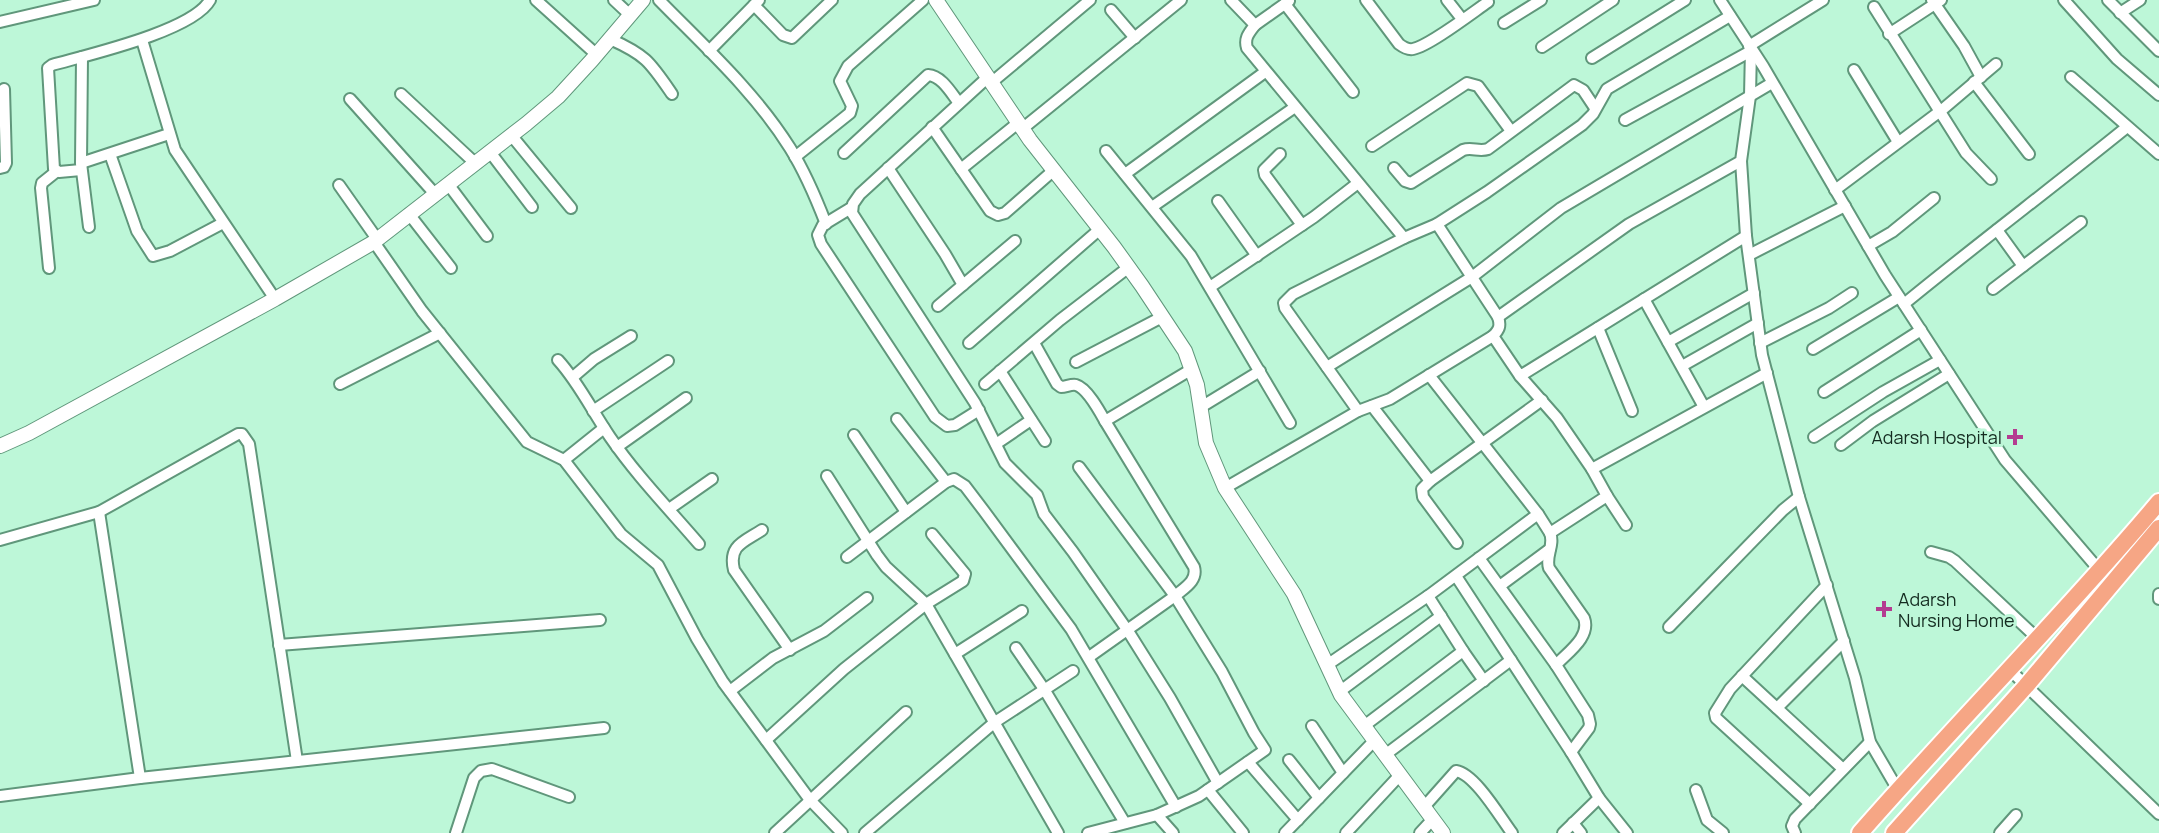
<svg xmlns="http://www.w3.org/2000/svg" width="2159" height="833" viewBox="0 0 2159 833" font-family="Manrope,sans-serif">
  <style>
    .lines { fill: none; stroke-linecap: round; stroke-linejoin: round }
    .minor-casing { stroke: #60977b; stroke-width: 14 }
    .tertiary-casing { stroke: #60977b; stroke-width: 16 }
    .primary-casing { stroke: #fff; stroke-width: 20 }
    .minor { stroke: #fff; stroke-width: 10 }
    .tertiary { stroke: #fff; stroke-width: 14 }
    .primary { stroke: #f6a685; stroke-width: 16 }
    .poi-dot { fill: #b43c91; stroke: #bdf7d8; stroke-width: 2 }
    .labels { text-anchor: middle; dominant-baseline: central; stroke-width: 6; stroke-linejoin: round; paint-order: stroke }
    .poi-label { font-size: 18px; fill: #142b20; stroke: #bdf7d8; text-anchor: end }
  </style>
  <rect width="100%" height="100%" fill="#bdf7d8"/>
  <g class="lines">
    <defs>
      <g id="minor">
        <path d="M536,0L597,55"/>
        <path d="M614,0L630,15"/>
        <path d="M659,0C705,47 755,92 790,148C805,172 816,198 826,224"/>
        <path d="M1231,0L1255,25C1249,33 1244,38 1247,48L1404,238L1437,224L1498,317C1501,326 1499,330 1493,336L1520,376L1746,236L1762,355L1799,497"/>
        <path d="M1366,0L1399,44C1403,47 1408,50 1413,49C1429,46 1472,13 1488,2"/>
        <path d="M1447,0L1462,19"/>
        <path d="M1720,0L1763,66L1885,275L2005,460L2112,585"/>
        <path d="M1932,0L1964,46L1981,77"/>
        <path d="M2064,0L2117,59L2159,95"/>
        <path d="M2108,0L2159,51"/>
        <path d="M1285,4L1353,92"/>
        <path d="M754,5L783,35L792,38L832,0"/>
        <path d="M1874,7L1966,153L1991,179"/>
        <path d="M1111,10L1135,38"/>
        <path d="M2120,13L2140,0"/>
        <path d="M0,22L94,0"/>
        <path d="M1504,23L1541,0"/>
        <path d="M1255,25L1289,1"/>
        <path d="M1889,34L1941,0"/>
        <path d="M610,39C646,55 650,62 672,94"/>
        <path d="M142,40L175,150L275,299"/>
        <path d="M1749,46L1823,0"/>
        <path d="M1542,47L1613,0"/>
        <path d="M709,51L759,0"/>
        <path d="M82,57L81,163L89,227"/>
        <path d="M1592,58L1685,0"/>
        <path d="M1854,70L1898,142"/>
        <path d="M2071,77L2159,154"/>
        <path d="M987,78L860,194L853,204L852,213L975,403L1005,463L1037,495L1044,514L1073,552L1128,631L1170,698L1218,783"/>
        <path d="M1974,82L2029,154"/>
        <path d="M991,83L1090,0"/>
        <path d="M401,94L475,163"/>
        <path d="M350,99L435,194"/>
        <path d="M1625,120L1751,51"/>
        <path d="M932,127L990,211L998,215L1005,213L1054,170"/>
        <path d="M1022,129L1181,0"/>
        <path d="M511,135L571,208"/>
        <path d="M1372,146L1467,83L1478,86L1511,131"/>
        <path d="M1106,151L1191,256L1290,423"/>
        <path d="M490,152L532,207"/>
        <path d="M844,153L928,75C942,76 951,93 959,103"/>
        <path d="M110,154L137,231L153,256L170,251L223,223"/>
        <path d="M1280,154L1264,170L1265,175L1302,225"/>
        <path d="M795,157L850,113L852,106L840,81L848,66L923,0"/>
        <path d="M1741,161L1746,236"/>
        <path d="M81,163L169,134"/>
        <path d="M0,168L4,167L6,163L4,89"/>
        <path d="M888,168L945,254L963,285"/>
        <path d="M1394,168L1405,181L1411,183L1463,150C1472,147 1479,152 1488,149L1574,85L1583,90L1595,108"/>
        <path d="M961,169L1018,123"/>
        <path d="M81,170L59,172L54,169L48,68L52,65C87,55 193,31 210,0"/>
        <path d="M1125,174L1265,72"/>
        <path d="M448,184L487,236"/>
        <path d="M339,185L377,239"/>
        <path d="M1835,190L1943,109L1996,64"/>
        <path d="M1218,201L1257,256"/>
        <path d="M1152,207L1295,107"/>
        <path d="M851,208L823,225L818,235L821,244L935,417L947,426L955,425L979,410"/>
        <path d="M409,214L451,268"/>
        <path d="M1437,224L1487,192L1582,125L1593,114L1607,89L1730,16"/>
        <path d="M1997,230L2023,266"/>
        <path d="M374,242L422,311L527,442L564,460L621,534L658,565L697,639L723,682L810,800L842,833"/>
        <path d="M1868,246L1892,232L1934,198"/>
        <path d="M1749,255L1845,206"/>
        <path d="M49,268L41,188L42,183L57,171"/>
        <path d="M1210,287L1314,217L1358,183"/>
        <path d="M1993,289L2081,222"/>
        <path d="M1644,299L1704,407"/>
        <path d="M1904,304C1977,244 2053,187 2127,127"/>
        <path d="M938,306L1015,241"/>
        <path d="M1498,317L1629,224L1741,161L1750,96L1751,48"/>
        <path d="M1598,328L1632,411"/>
        <path d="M1668,342L1754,293"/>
        <path d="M969,343L1100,229"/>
        <path d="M1034,343L1057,384L1061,387C1066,387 1071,384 1076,385C1087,388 1100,412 1105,421L1192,369"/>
        <path d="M1760,343L1829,308L1852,293"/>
        <path d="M1813,349L1899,297"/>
        <path d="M558,360C579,383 592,411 610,437C636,475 669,509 699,544"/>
        <path d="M1076,362L1162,317"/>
        <path d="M1682,366L1758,323"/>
        <path d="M1327,367L1472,277L1561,208L1772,83"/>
        <path d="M1000,371L1045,441"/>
        <path d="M1429,375L1538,514"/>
        <path d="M1520,376L1557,418L1592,469"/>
        <path d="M573,377L594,359L631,336"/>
        <path d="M340,384L440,333"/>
        <path d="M985,384L1060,320L1129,267"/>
        <path d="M1824,392L1921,330"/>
        <path d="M1372,406L1430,481L1542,400"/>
        <path d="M1201,407L1260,371"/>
        <path d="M593,411L668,361"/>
        <path d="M1358,411L1285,308L1284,303L1293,294L1404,238"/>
        <path d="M897,419L946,482"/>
        <path d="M854,435L906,512"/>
        <path d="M1814,437L1883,392L1940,360"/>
        <path d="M996,444L1031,420"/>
        <path d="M1841,445L1873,421L1949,374"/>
        <path d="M617,447L686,398"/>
        <path d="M564,460L604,428"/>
        <path d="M1079,467L1175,596L1089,657"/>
        <path d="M827,476L877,555L886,567L926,604L1058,833"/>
        <path d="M1430,481L1422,489L1423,497L1457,543"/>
        <path d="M1225,488L1358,411L1390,399L1493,336"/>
        <path d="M1607,496L1626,525"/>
        <path d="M669,509L712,479"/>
        <path d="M99,512L140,778"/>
        <path d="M762,530C744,542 728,545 734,570L790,650"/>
        <path d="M1550,533C1555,545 1545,556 1549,568L1584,618C1591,637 1568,652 1556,665L1588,715L1590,724L1589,728L1571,752L1599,798L1563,833"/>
        <path d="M0,540L99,512L238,434H242L249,444L297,761"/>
        <path d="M1931,552L1949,557L1955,561L2038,639"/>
        <path d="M847,557L946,482L954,479L965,486L984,511L1071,629L1176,807"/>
        <path d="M1479,558L1556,665"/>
        <path d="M1456,576L1571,752"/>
        <path d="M1501,585L1550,549"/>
        <path d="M2159,594V599"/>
        <path d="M1669,627L1783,510L1799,497L1855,678L1870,742L1898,790"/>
        <path d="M279,645L600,620"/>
        <path d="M1016,648L1044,689L1125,823"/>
        <path d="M1463,651L1484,681"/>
        <path d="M955,654L1022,611"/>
        <path d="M1327,665L1428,596"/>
        <path d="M2010,670L2159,814"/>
        <path d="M1742,676L1843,769"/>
        <path d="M730,691L773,658L824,631L867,598"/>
        <path d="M1339,692L1441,616"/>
        <path d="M1777,708L1844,641"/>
        <path d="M1312,726L1343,773"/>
        <path d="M1364,726L1463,651L1428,596L1538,514L1550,533L1607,496L1592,469L1767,373"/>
        <path d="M766,740L844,669L926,604L963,581L965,574L932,534"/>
        <path d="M1385,755L1511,660"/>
        <path d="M1289,760L1319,798"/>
        <path d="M1248,762L1298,820"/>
        <path d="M1208,790L1243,833"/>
        <path d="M1696,790L1707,820L1723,833"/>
        <path d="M0,796L140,778L604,728"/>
        <path d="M1599,798L1627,833"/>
        <path d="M1810,804L1716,718L1715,713L1730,689L1827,585"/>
        <path d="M1424,807L1456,771C1475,774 1500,817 1512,833"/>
        <path d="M1157,815L1173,833"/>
        <path d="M1573,823L1581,833"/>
        <path d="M456,833L474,778L481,771L492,769L569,797"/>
        <path d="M775,833L906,712"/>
        <path d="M865,833L995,722L1073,671"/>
        <path d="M1088,833L1157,815L1199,796L1265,750L1254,733L1222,672L1175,596C1184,588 1198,581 1194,567L1105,421"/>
        <path d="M1285,833L1374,741"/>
        <path d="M1346,833L1399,776"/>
        <path d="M1420,833L1433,819"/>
        <path d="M1795,833L1792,826L1795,819L1870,742"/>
        <path d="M2000,833L2016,815"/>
      </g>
      <g id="tertiary">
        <path d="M936,0L1030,140L1114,247L1142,286L1185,351L1197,385L1206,443L1225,488L1294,594L1341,695L1443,833"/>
        <path d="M0,446L29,433L275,299L374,242L526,124L558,97L592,60L643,0"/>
      </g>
      <g id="primary">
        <path d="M1860,833C1958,721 2063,616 2159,502"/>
        <path d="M1894,833L2026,686L2159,528"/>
      </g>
    </defs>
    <use href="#minor" class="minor-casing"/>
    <use href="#tertiary" class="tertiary-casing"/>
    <use href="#primary" class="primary-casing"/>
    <use href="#minor" class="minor"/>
    <use href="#tertiary" class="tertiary"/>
    <use href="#primary" class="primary"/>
  </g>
  <g class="poi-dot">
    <path d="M2012 428h6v6h6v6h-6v6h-6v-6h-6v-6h6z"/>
    <path d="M1881 600h6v6h6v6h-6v6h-6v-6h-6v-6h6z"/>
  </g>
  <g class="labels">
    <g class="poi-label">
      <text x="2002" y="437">Adarsh Hospital</text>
      <text x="1898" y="599" text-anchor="start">Adarsh<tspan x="1898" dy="21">Nursing Home</tspan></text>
    </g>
  </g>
</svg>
